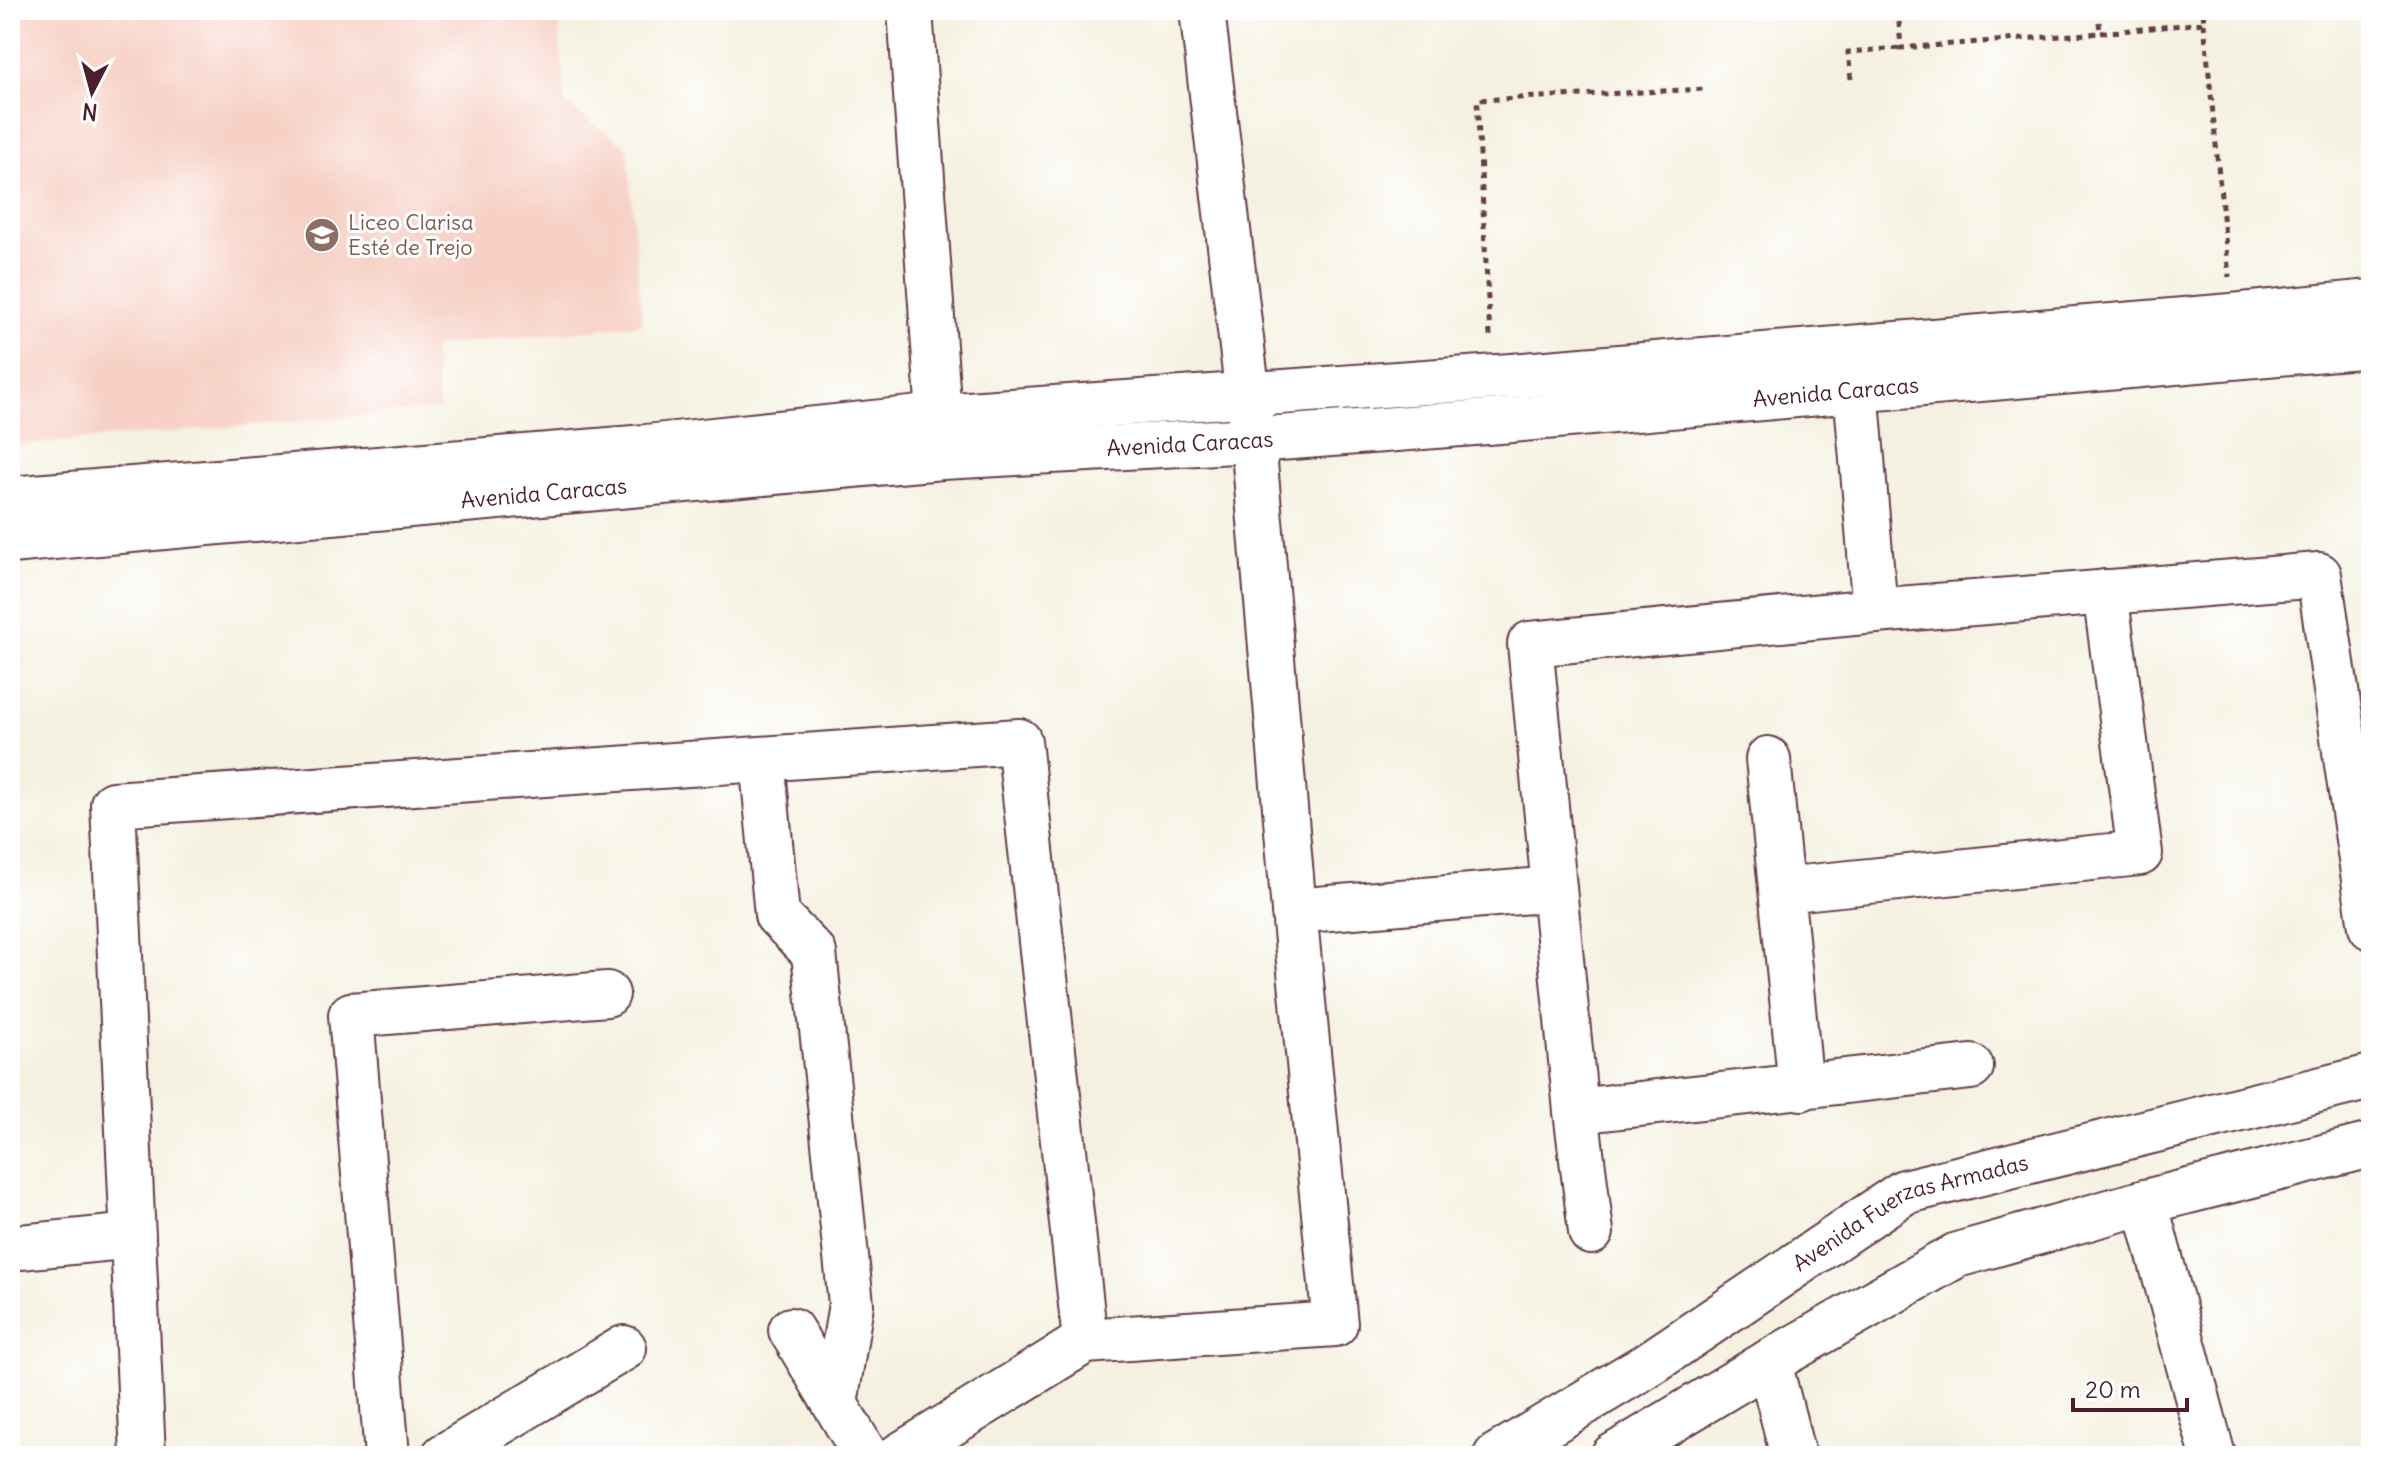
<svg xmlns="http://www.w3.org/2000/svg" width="2381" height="1466" viewBox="0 0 2381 1466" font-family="Delius,sans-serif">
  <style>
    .built { fill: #f7d1c6 }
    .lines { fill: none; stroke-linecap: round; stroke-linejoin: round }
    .minor-casing { stroke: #643e46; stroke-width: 48 }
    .tertiary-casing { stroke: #643e46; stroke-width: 48 }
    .secondary-casing { stroke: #643e46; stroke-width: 48 }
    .path { stroke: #643e46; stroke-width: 5; stroke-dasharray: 6 6; stroke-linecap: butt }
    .minor { stroke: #fff; stroke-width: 44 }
    .tertiary { stroke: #fff; stroke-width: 44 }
    .secondary { stroke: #fff; stroke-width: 44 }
    .labels { text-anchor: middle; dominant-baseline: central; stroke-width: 6; stroke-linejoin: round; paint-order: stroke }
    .education-label { font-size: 22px; fill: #785e54; stroke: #fff; text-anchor: start }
    .street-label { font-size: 22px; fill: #4a1f2b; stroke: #fff }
  </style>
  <rect width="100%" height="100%" fill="#fff"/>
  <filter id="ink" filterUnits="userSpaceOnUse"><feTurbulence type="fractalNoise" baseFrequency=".0125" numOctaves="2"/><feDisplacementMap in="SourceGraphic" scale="16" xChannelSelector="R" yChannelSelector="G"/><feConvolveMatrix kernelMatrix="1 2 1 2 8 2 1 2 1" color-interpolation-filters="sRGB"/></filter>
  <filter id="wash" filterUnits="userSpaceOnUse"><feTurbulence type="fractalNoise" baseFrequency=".006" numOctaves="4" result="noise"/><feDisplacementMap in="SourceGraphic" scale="32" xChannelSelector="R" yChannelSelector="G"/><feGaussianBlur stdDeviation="1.8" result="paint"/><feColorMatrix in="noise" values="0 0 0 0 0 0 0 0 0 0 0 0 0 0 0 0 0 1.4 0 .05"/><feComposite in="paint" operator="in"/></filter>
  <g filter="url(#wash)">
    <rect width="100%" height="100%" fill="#f5f1e1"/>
    <path class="built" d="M10,10H558L565,103L627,147L642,324L433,347L439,409L10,446Z"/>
  </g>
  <g filter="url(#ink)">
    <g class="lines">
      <defs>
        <g id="minor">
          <path d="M910,10L939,416"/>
          <path d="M1856,389L1875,611"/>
          <path d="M762,759L777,915L814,953L851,1304L835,1404"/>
          <path d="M1768,759L1801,1088"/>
          <path d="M1782,890L2140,853L2105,592"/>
          <path d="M1294,911L1554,889"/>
          <path d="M1576,1111L1971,1067"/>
          <path d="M2145,1202L2213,1456"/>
          <path d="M1591,1232L1576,1111L1530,644L1875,611L2319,575L2371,927"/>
          <path d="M10,1248L133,1236"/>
          <path d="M791,1330L866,1456"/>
          <path d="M1769,1362L1793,1456"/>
          <path d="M143,1456L113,804L1019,741L1085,1341"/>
          <path d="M387,1456L351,1015L607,994"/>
          <path d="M444,1456L624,1348"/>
          <path d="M899,1456L1085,1341L1335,1324L1294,911L1253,440L1202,10"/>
        </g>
        <g id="tertiary">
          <path id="s1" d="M1496,1456L1652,1362L1904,1192L2371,1077"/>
          <path d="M1613,1456L1769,1362L1957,1255L2145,1202L2371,1145"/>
        </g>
        <g id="secondary">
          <path d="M10,499L646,447L939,416L1511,376L2232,316L2371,302"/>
          <path id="s2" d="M10,541L942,457L1253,440L1500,421L2371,345"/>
        </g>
      </defs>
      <use href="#minor" class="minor-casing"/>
      <use href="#tertiary" class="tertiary-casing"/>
      <use href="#secondary" class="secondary-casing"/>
      <g class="path">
        <path d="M1898,10L1901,48L2100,33"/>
        <path d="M2098,10L2100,33L2204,23L2203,10"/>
        <path d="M2204,23L2229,277"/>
        <path d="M1851,79L1848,52L1901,48"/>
        <path d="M1490,336L1477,100L1705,89"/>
      </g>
      <use href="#minor" class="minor"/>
      <use href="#tertiary" class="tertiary"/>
      <use href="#secondary" class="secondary"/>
    </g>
  </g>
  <defs>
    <symbol id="school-disc" viewBox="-11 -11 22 22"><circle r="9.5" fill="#8d6e63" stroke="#fff"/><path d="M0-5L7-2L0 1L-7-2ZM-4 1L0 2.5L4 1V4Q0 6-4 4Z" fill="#fff"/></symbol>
  </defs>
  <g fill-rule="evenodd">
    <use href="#school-disc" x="302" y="215" width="40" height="40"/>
  </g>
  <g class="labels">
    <g class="education-label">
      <text x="348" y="222">Liceo Clarisa<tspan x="348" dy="25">Esté de Trejo</tspan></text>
    </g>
    <g class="street-label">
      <text stroke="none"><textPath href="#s2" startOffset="1832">Avenida Caracas</textPath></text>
      <text stroke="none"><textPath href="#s2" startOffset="1184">Avenida Caracas</textPath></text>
      <text stroke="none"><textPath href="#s2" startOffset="536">Avenida Caracas</textPath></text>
      <text stroke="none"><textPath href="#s1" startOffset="484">Avenida Fuerzas Armadas</textPath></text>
    </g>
  </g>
  <rect width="2381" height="1466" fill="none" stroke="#fff" stroke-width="40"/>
  <g transform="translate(92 92) rotate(186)" stroke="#ffffff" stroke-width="6" paint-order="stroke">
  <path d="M0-6L14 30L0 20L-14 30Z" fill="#4a1f2b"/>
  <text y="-12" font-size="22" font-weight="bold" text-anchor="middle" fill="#4a1f2b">N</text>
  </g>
  <path d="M2073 1398v12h114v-12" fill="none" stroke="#4a1f2b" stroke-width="4"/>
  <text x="2085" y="1398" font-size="24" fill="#4a1f2b" stroke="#ffffff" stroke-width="6" paint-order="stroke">20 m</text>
</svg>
